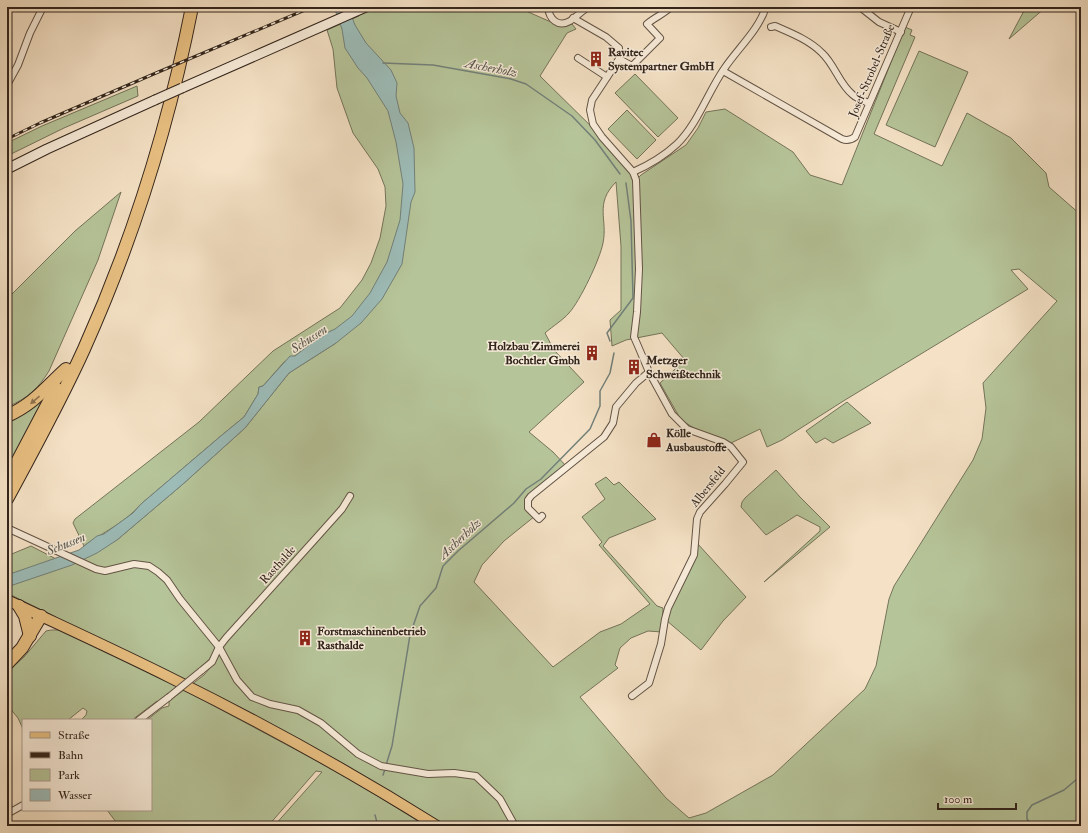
<svg xmlns="http://www.w3.org/2000/svg" width="1088" height="833" viewBox="0 0 1088 833" font-family="'IM FELL Double Pica',serif">
  <style>
    .green { fill: #b6c499; stroke: #74745a; fill-rule: evenodd }
    .water { fill: #9dbdb9; stroke: #72807a }
    .lines { fill: none; stroke-linecap: round; stroke-linejoin: round }
    .stream { stroke: #72807a; stroke-width: 1.5 }
    .street-casing { stroke: #635446; stroke-width: 8 }
    .secondary-casing { stroke: #32251c; stroke-width: 11 }
    .primary-casing { stroke: #32251c; stroke-width: 12 }
    .highway-casing { stroke: #32251c; stroke-width: 14 }
    .street { stroke: #f8ecda; stroke-width: 6 }
    .secondary { stroke: #f8ecda; stroke-width: 9 }
    .primary { stroke: #eac183; stroke-width: 10 }
    .highway { stroke: #eac183; stroke-width: 12 }
    .rail-casing { stroke: #32251c; stroke-width: 3 }
    .rail { stroke: #f8ecda; stroke-width: 1.5; stroke-dasharray: 4.5; stroke-linecap: butt }
    .street-bridge-casing { stroke: #635446; stroke-width: 8; stroke-linecap: butt }
    .secondary-bridge-casing { stroke: #32251c; stroke-width: 11; stroke-linecap: butt }
    .street-bridge { stroke: #f8ecda; stroke-width: 6 }
    .secondary-bridge { stroke: #f8ecda; stroke-width: 9 }
    .oneway { fill: #8e7350 }
    .labels { text-anchor: middle; dominant-baseline: central; stroke-width: 3; stroke-linejoin: round; paint-order: stroke }
    .poi-label { font-size: 12px; font-weight: bold; fill: #32251c; stroke: #f8ecda; text-anchor: start }
    .street-label { font-size: 12px; fill: #32251c; stroke: #f8ecda }
    .water-label { font-size: 13px; font-style: italic; fill: #52534b; stroke: #f8ecda }
  </style>
  <rect width="100%" height="100%" fill="#f5e2c6"/>
  <filter id="stains"><feTurbulence type="fractalNoise" baseFrequency=".005" numOctaves="4"/><feColorMatrix values="0 0 0 0 .2 0 0 0 0 .09 0 0 0 0 .02 0 0 0 .5 -.17"/></filter>
  <radialGradient id="worn" r=".72"><stop offset=".6" stop-color="#630" stop-opacity="0"/><stop offset="1" stop-color="#630" stop-opacity=".3"/></radialGradient>
  <g class="green">
    <path d="M366,7H517L560,26L572,24L576,29L567,33L540,76L602,137L636,180L641,175L686,145L698,128L706,112L725,109L793,152L810,175L842,185L905,27L912,30L910,35L915,37L874,134L942,166L967,113L1011,138L1046,173L1049,187L1081,215V826H445L191,685L204,675L215,662L211,658L184,681L7,593V556L31,546L58,560L117,540L183,484L245,428L289,373L336,343L322,335L295,356L284,362L263,386L259,387L258,394L244,417L222,435L141,504C125,523 103,532 84,546L73,523L75,519L199,422L273,351L340,308L362,280L371,263L380,238L386,206L385,187L378,169L353,133L337,88L333,49L327,30L359,16L354,12ZM616,182L621,246V310L610,320L612,346L626,340L662,333L685,360L660,383L681,420L694,428L731,443L760,429L767,447L782,440L845,400L1028,289L1011,270L1019,269L1057,301L983,383L986,408L982,439L973,460L894,586L889,599L876,666L865,689L773,775L706,813L689,818L666,798L580,697L618,668L615,665L620,648L631,638L648,631L662,632L663,608L657,606L603,546L609,538L656,519L619,482L614,485L606,477L595,484L605,499L582,517L602,542L599,545L650,604L621,624L600,632L553,667L474,582L482,565L504,541L535,516L527,504L531,496L567,467L553,452L529,432L584,382L554,350L545,333C553,326 563,320 569,313C580,301 600,259 603,243C608,219 594,204 616,182Z"/>
    <path d="M1026,7H1046L1009,39Z"/>
    <path d="M919,51L968,72L935,147L886,125Z"/>
    <path d="M635,74L678,118L658,137L615,93Z"/>
    <path d="M137,86L138,96L64,128L7,156V143L42,126Z"/>
    <path d="M627,110L656,140L637,159L608,129Z"/>
    <path d="M121,192L98,260L49,371C37,390 28,398 7,407V299L75,231Z"/>
    <path d="M47,393L7,470V421Z"/>
    <path d="M847,402L871,423L833,443L825,438L816,443L806,431Z"/>
    <path d="M776,470L800,497L830,527L764,582L820,531V527L797,515L766,535L741,507L742,502L745,498Z"/>
    <path d="M697,543L746,597L723,621L701,650L666,620C673,593 694,572 697,543Z"/>
    <path d="M51,630H60L179,686L158,703L157,701L132,720H81L86,715L87,711L83,708L68,720H23V729L18,718L7,705V672L24,657L46,631Z"/>
    <path d="M184,690L347,777L426,826H274L322,772L316,771L268,826H119L107,810H151V720H147L162,708L169,706V701Z"/>
  </g>
  <path class="water" d="M334,7H348L355,25L366,43L391,70L397,83L396,96L400,113L408,123L414,148L415,192L411,202L402,264L382,299L361,323L336,343L289,373L245,428L183,484L117,540L97,553L72,565L7,587V575L79,550L97,536L104,534L133,513L141,504L222,435L244,417L258,394L259,387L263,386L290,356H295L322,335L335,329L352,316L370,293L387,262L400,220L403,184L396,142L388,111L367,78L358,68L345,48L342,29Z"/>
  <g class="lines">
    <g class="stream">
      <path d="M383,63L433,65L511,79L526,84L572,116L595,140L620,174"/>
      <path d="M610,341L607,333L633,298L631,221L626,183"/>
      <path d="M386,765L392,746L410,635L420,606L436,588L443,566L458,551L514,503L526,489L541,479L590,429L600,406V391L610,373L614,353"/>
      <path d="M383,775L385,769"/>
      <path d="M375,815L378,826"/>
      <path d="M1032,826L1027,819V812L1032,805L1064,790L1077,779L1081,771"/>
    </g>
    <defs>
      <g id="street">
        <path d="M548,7C549,19 558,28 570,21C576,17 582,11 588,7"/>
        <path d="M860,7L879,22L901,32"/>
        <path d="M1022,8L1023,7"/>
        <path d="M573,18L606,37L619,48V59L592,100L590,110L593,124L602,137L633,172L636,180L639,269L637,312L634,337L638,346L649,372L672,414L687,429L723,442L731,447L743,462L725,484L700,512L697,519L694,555L668,608L665,619L661,644L649,683L632,696"/>
        <path d="M771,27L775,26C791,33 809,40 822,53C835,65 839,84 853,95C857,99 864,101 869,103"/>
        <path d="M578,58L607,77"/>
        <path d="M619,59L632,66L660,38L647,24C655,17 664,14 671,7"/>
        <path d="M723,71L842,139C847,141 851,140 855,137L911,7"/>
        <path d="M7,85L18,65L30,33L43,7"/>
        <path d="M633,172C649,165 664,156 677,144C697,125 708,92 724,69C738,48 758,31 766,7"/>
        <path d="M542,516L539,519L528,508V500L531,496L604,437L613,423L616,407L636,383L649,372"/>
        <path d="M7,528L96,569L105,571L134,564L149,566L158,572L167,580L180,599L219,647L237,680L252,697L270,704L298,710L321,723L358,754L381,766L428,774L454,773L476,776L500,799L515,826"/>
        <path d="M201,671L212,662L219,647L226,638L317,537L342,509L350,496"/>
        <path d="M139,720L169,697"/>
        <path d="M7,814L23,805"/>
      </g>
      <g id="secondary">
        <path d="M182,88L366,7"/>
        <path d="M7,169L47,149L155,100"/>
      </g>
      <path id="primary" d="M7,600C62,626 117,651 171,678C262,723 351,772 437,826"/>
      <g id="highway">
        <path d="M7,416C34,404 45,388 66,369"/>
        <path d="M7,481L56,388"/>
        <path d="M7,499C34,449 61,400 84,349C133,240 169,124 192,7"/>
        <path d="M19,606L25,616L30,636"/>
        <path d="M7,664L22,648L41,616"/>
      </g>
    </defs>
    <use href="#street" class="street-casing"/>
    <use href="#secondary" class="secondary-casing"/>
    <use href="#primary" class="primary-casing"/>
    <use href="#highway" class="highway-casing"/>
    <use href="#street" class="street"/>
    <use href="#secondary" class="secondary"/>
    <use href="#primary" class="primary"/>
    <use href="#highway" class="highway"/>
    <defs>
      <path id="rail" d="M7,139L40,123L156,73L312,7"/>
    </defs>
    <use href="#rail" class="rail-casing"/>
    <use href="#rail" class="rail"/>
    <defs>
      <path id="street-bridge" d="M169,697L201,671"/>
      <path id="secondary-bridge" d="M155,100L182,88"/>
    </defs>
    <use href="#street-bridge" class="street-bridge-casing"/>
    <use href="#secondary-bridge" class="secondary-bridge-casing"/>
    <use href="#street-bridge" class="street-bridge"/>
    <use href="#secondary-bridge" class="secondary-bridge"/>
  </g>
  <defs><path id="oneway-solid" d="M-6-.8H1V-3.2L6.5 0L1 3.2V.8H-6Z"/></defs>
  <use class="oneway" href="#oneway-solid" transform="translate(35 400) rotate(140)"/>
  <defs>
    <symbol id="building-bare" viewBox="-9 -9 18 18"><path d="M-4-6H4V6H1V3H-1V6H-4ZM-2.5-4.3h1.7v1.8h-1.7ZM.8-4.3h1.7v1.8H.8ZM-2.5-1h1.7V.8h-1.7ZM.8-1h1.7V.8H.8Z" fill="#8f2418" stroke="#f8ecda" stroke-width="2.5" paint-order="stroke"/></symbol>
    <symbol id="shop-bare" viewBox="-9 -9 18 18"><path d="M-5-2.5h2.3a2.7 3.5 0 0 1 5.4 0H5L5.5 6h-11ZM-1.5-2.5h3a1.5 2.3 0 0 0-3 0Z" fill="#8f2418" stroke="#f8ecda" stroke-width="2.5" paint-order="stroke"/></symbol>
  </defs>
  <g fill-rule="evenodd">
    <use href="#building-bare" x="585" y="48" width="22" height="22"/>
    <use href="#building-bare" x="581" y="342" width="22" height="22"/>
    <use href="#building-bare" x="623" y="356" width="22" height="22"/>
    <use href="#shop-bare" x="643" y="429" width="22" height="22"/>
    <use href="#building-bare" x="294" y="627" width="22" height="22"/>
  </g>
  <g class="labels">
    <g class="poi-label">
      <text x="608" y="52">Ravitec<tspan x="608" dy="14">Systempartner GmbH</tspan></text>
      <text x="580" y="346" text-anchor="end">Holzbau Zimmerei<tspan x="580" dy="14">Bochtler Gmbh</tspan></text>
      <text x="646" y="360">Metzger<tspan x="646" dy="14">Schweißtechnik</tspan></text>
      <text x="666" y="433">Kölle<tspan x="666" dy="14">Ausbaustoffe</tspan></text>
      <text x="317" y="631">Forstmaschinenbetrieb<tspan x="317" dy="14">Rasthalde</tspan></text>
    </g>
    <g class="street-label">
      <text transform="translate(872 71) rotate(-67)">Josef-Strobel-Straße</text>
      <text transform="translate(708 487) rotate(-51)">Albersfeld</text>
      <text transform="translate(278 565) rotate(-48)">Rasthalde</text>
    </g>
    <g class="water-label">
      <text transform="translate(491 68) rotate(11)">Ascherholz</text>
      <text transform="translate(309 339) rotate(-33)">Schussen</text>
      <text transform="translate(460 539) rotate(-43)">Ascherholz</text>
      <text transform="translate(66 544) rotate(-22)">Schussen</text>
    </g>
  </g>
  <rect width="1088" height="833" fill="none" stroke="#f5e2c6" stroke-width="24"/>
  <rect x="8" y="8" width="1072" height="817" fill="none" stroke="#32251c" stroke-width="2"/>
  <rect x="12" y="12" width="1064" height="809" fill="none" stroke="#32251c"/>
  <rect x="22" y="719" width="130" height="92" fill="#f8ecda" stroke="#a99c8e"/>
  <rect x="30" y="732" width="20" height="6" fill="#eac183" stroke="#a99c8e"/>
  <text x="58" y="739" font-size="12" fill="#32251c">Straße</text>
  <rect x="30" y="752" width="20" height="6" fill="#32251c" stroke="#a99c8e"/>
  <text x="58" y="759" font-size="12" fill="#32251c">Bahn</text>
  <rect x="30" y="769" width="20" height="12" fill="#b6c499" stroke="#a99c8e"/>
  <text x="58" y="779" font-size="12" fill="#32251c">Park</text>
  <rect x="30" y="789" width="20" height="12" fill="#9dbdb9" stroke="#a99c8e"/>
  <text x="58" y="799" font-size="12" fill="#32251c">Wasser</text>
  <path d="M938 803v6h78v-6" fill="none" stroke="#32251c" stroke-width="2"/>
  <text x="944" y="803" font-size="12" fill="#32251c" stroke="#f8ecda" stroke-width="3" paint-order="stroke">100 m</text>
  <rect width="100%" height="100%" filter="url(#stains)"/>
  <rect width="100%" height="100%" fill="url(#worn)"/>
</svg>
